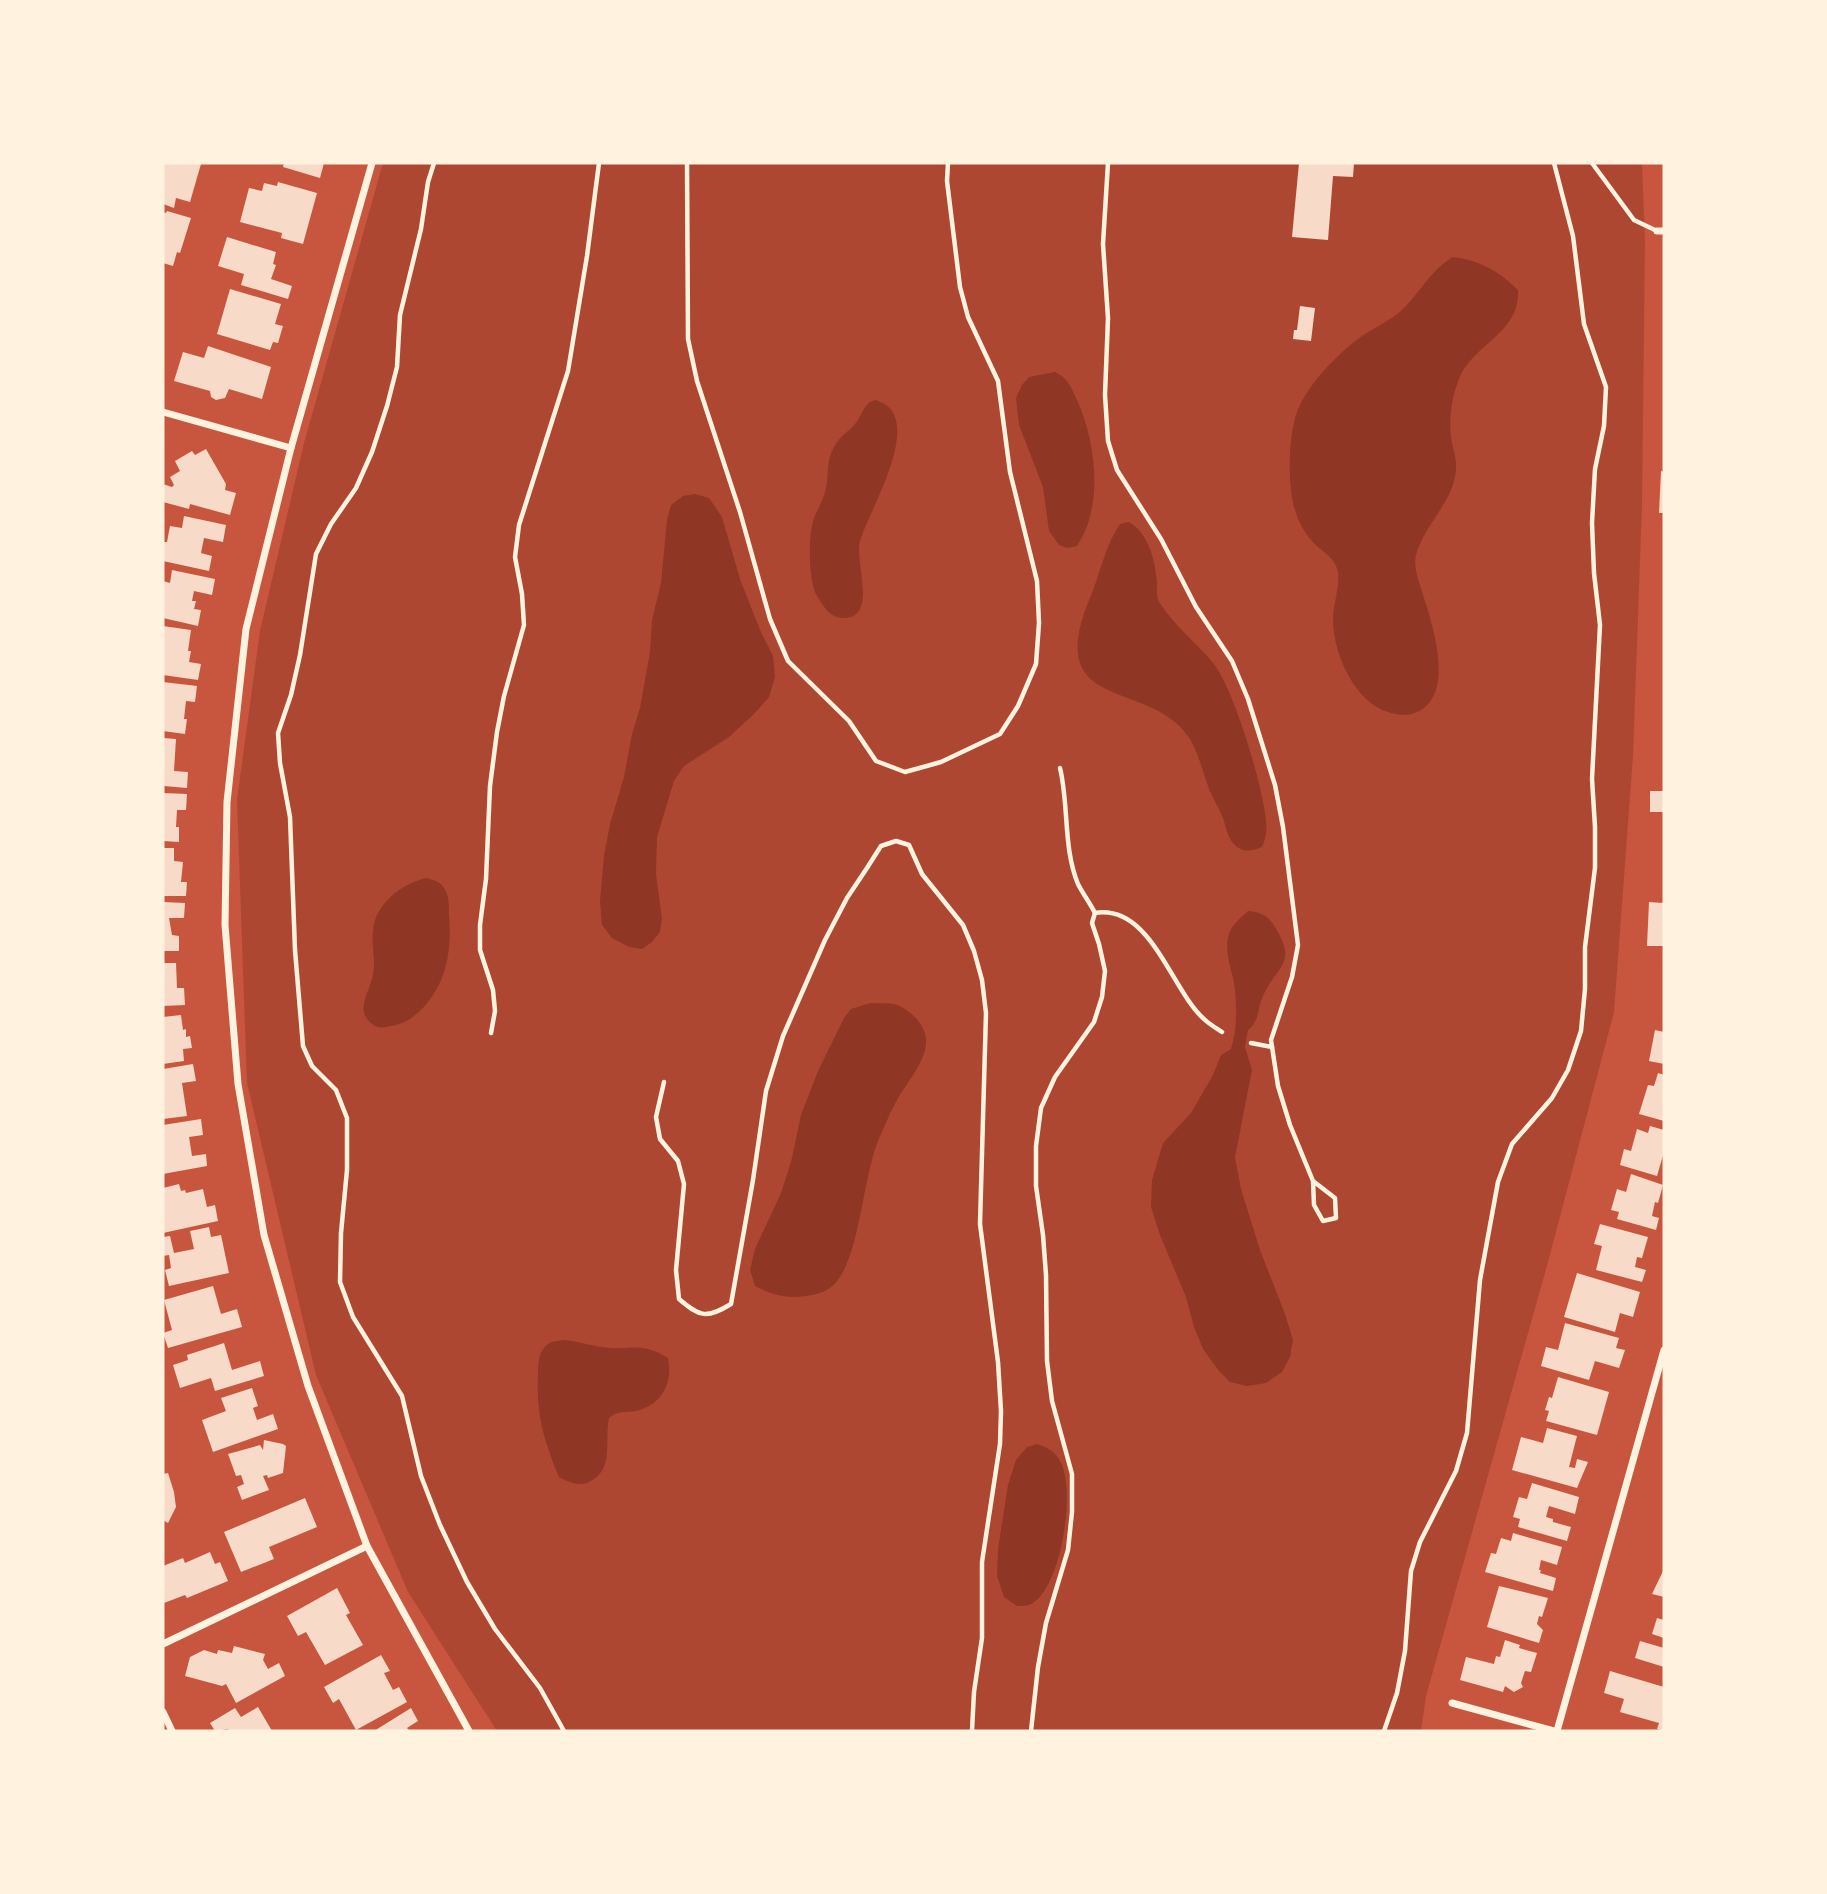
<svg xmlns="http://www.w3.org/2000/svg" width="1827" height="1894" viewBox="0 0 1827 1894" font-family="'Titillium Web',sans-serif">
  <style>
    .green { fill: #ae4732 }
    .water { fill: #8f3625 }
    .building { fill: #f7dbc8 }
    .lines { fill: none; stroke-linecap: round; stroke-linejoin: round }
    .service { stroke: #fff3e0; stroke-width: 4.5 }
    .minor { stroke: #fff3e0; stroke-width: 7 }
  </style>
  <rect width="100%" height="100%" fill="#c8553d"/>
  <path class="green" d="M383,163H1642L1645,242L1642,505L1633,756L1614,1012L1548,1262L1426,1696L1421,1731H497L408,1592L316,1375L247,1083L237,800L260,631L304,443Z"/>
  <g class="water">
    <path d="M1453,257C1479,260 1499,271 1518,290C1520,334 1475,342 1459,379C1452,396 1449,417 1451,436C1452,447 1457,458 1456,468C1455,499 1428,521 1418,549C1411,564 1419,580 1423,595C1432,622 1450,678 1429,703C1419,715 1406,717 1391,713C1355,704 1333,654 1333,619C1333,604 1340,587 1338,572C1335,556 1320,551 1311,540C1301,528 1294,512 1292,497C1288,475 1289,433 1297,412C1307,385 1338,353 1362,336C1375,327 1390,321 1402,310C1421,292 1430,270 1453,257Z"/>
    <path d="M1055,372C1068,378 1071,387 1077,400C1096,442 1104,506 1077,546L1067,548L1059,545L1049,531L1043,487L1019,425L1016,398L1022,385L1029,377Z"/>
    <path d="M875,400C929,414 869,510 860,541C854,561 879,619 843,618C830,618 824,607 817,596C808,581 808,534 814,518C818,508 824,499 826,488C829,475 826,460 834,447C839,437 848,432 855,424C860,418 862,411 866,406C869,402 870,402 875,400Z"/>
    <path d="M695,494L709,498L722,517L740,579L760,630L773,656L775,677L769,697L754,714L729,737L684,766L674,781L657,837L656,874L662,918L660,932L652,942L642,949L629,947L612,938L602,925L600,901L604,856L610,824L624,777L632,734L640,708L650,652L652,620L661,583L667,520L671,505L683,496Z"/>
    <path d="M1129,522C1149,534 1155,560 1157,582C1157,589 1156,598 1160,603C1174,626 1197,643 1214,664C1234,690 1263,786 1266,821C1267,831 1266,838 1262,847C1254,850 1245,853 1237,847C1228,840 1226,828 1223,818C1219,808 1213,799 1209,789C1203,772 1199,755 1190,739C1150,676 1038,717 1092,593C1101,570 1106,544 1120,524Z"/>
    <path d="M426,878C433,880 440,881 444,888C449,895 449,905 449,914C452,951 447,985 419,1012C411,1019 401,1025 391,1026C383,1028 377,1029 371,1023C354,1010 371,990 373,974C376,960 371,946 373,931C375,904 401,884 426,878Z"/>
    <path d="M1248,911C1261,912 1269,916 1275,927C1298,964 1277,965 1263,996C1257,1008 1260,1021 1248,1030L1245,1047L1252,1070L1235,1157L1241,1189L1260,1250L1285,1314L1293,1340L1290,1357L1282,1372L1266,1383L1247,1386L1230,1382L1219,1371L1203,1349L1194,1327L1186,1297L1160,1235L1151,1207L1152,1180L1163,1143L1191,1113L1213,1075L1221,1055L1231,1049C1237,1030 1237,1010 1235,990C1233,970 1222,951 1230,931C1234,923 1242,917 1248,911Z"/>
    <path d="M870,1003C878,1004 889,1002 897,1005C910,1010 926,1025 926,1040C927,1062 905,1084 896,1102C889,1114 884,1128 878,1141C863,1179 860,1250 838,1280C830,1291 819,1294 806,1296C787,1299 772,1295 755,1286L750,1270L755,1249L781,1193L791,1162L801,1115L818,1071L844,1018L851,1009Z"/>
    <path d="M563,1340C577,1341 589,1345 602,1347C632,1352 638,1340 668,1358C673,1383 662,1405 636,1411C625,1413 618,1410 609,1418C604,1441 615,1470 589,1482C579,1487 568,1482 559,1477C544,1440 536,1415 538,1375C538,1364 538,1351 548,1344C552,1341 558,1341 563,1340Z"/>
    <path d="M1037,1444C1046,1447 1053,1450 1059,1459C1077,1487 1062,1584 1033,1603C1029,1606 1023,1606 1017,1606L1004,1597L997,1576L998,1549L1008,1485L1016,1460L1027,1447Z"/>
  </g>
  <g class="building">
    <path d="M163,163L201,164L190,202L176,198L174,208L163,204Z"/>
    <path d="M284,163H324L320,178L283,167Z"/>
    <path d="M1299,163H1354L1353,177L1333,176L1328,240L1292,237Z"/>
    <path d="M278,182L317,193L303,244L281,238L282,233L240,222L249,188L262,191L264,183L277,186Z"/>
    <path d="M167,211L191,218L180,253L177,252L173,266L163,263V212L166,213Z"/>
    <path d="M227,237L276,252L273,264L276,265L271,279L292,286L288,299L241,285L244,274L218,266Z"/>
    <path d="M230,289L281,304L275,324L283,326L278,343L273,342L270,350L217,334Z"/>
    <path d="M1300,306L1315,308L1311,341L1293,339L1294,330H1297Z"/>
    <path d="M208,346L271,367L262,399L229,389L225,398L216,400L211,397L210,391L174,381L183,352L204,358Z"/>
    <path d="M206,449L226,484L225,490L236,493L230,515L190,504L189,509L163,502V484L172,487L174,485L170,477L180,471L175,461L192,451L195,455Z"/>
    <path d="M1661,471L1664,472V513H1659Z"/>
    <path d="M184,516L226,525L223,542L204,538L201,553L212,556L209,571L163,561V542H167L170,526L182,528Z"/>
    <path d="M172,570L215,579L212,595L194,591L192,601H196L194,609L201,610L198,626L163,618V581L170,583Z"/>
    <path d="M163,626L191,630L188,651H191L189,662L201,664L198,680L163,675Z"/>
    <path d="M163,682L197,686L195,702L186,701L184,719H187L185,734L163,731Z"/>
    <path d="M163,738L176,739L174,771L188,772L187,788L164,786Z"/>
    <rect x="1650" y="791" width="14" height="21"/>
    <path d="M163,793L187,794L186,810H177L176,827H179V842L163,841Z"/>
    <path d="M163,848H174V861L183,862L181,882H187L186,896H163Z"/>
    <path d="M163,902L185,903L184,918H169L172,935L179,936V951H163Z"/>
    <path d="M1649,902L1664,903V946H1647Z"/>
    <path d="M163,963H176L177,988H184L185,1005L163,1006Z"/>
    <path d="M181,1015L183,1030L186,1029V1037L190,1036L192,1048L183,1049L184,1061L163,1064V1017Z"/>
    <path d="M1655,1030L1664,1032V1064L1649,1061Z"/>
    <path d="M193,1064L196,1081L182,1083L187,1116L163,1119V1069Z"/>
    <path d="M1658,1073L1664,1075V1121L1639,1114L1648,1085L1654,1086Z"/>
    <path d="M201,1119L203,1135L189,1137L192,1156L206,1154L207,1166L163,1174V1125Z"/>
    <path d="M1650,1126L1664,1130V1152L1657,1176L1620,1165L1624,1149L1631,1151L1637,1129L1648,1133Z"/>
    <path d="M1631,1174L1663,1185L1658,1203L1655,1202L1652,1216L1659,1218L1656,1230L1617,1219L1619,1212L1611,1210L1617,1189L1626,1192Z"/>
    <path d="M179,1184L181,1191L185,1190L186,1193L203,1189L207,1207L215,1205L218,1221L163,1233V1188Z"/>
    <path d="M1600,1224L1648,1237L1642,1258L1637,1257L1635,1267L1646,1270L1642,1282L1596,1270L1602,1246L1594,1244Z"/>
    <path d="M209,1227L211,1237L221,1235L229,1273L169,1286L165,1270L171,1268L169,1255L163,1256V1237L170,1236L174,1253L194,1249L190,1231Z"/>
    <path d="M1577,1273L1640,1292L1633,1317L1620,1313L1615,1332L1564,1317Z"/>
    <path d="M213,1286L221,1314L237,1309L242,1327L168,1348L163,1333L172,1330L164,1300Z"/>
    <path d="M1565,1323L1619,1338L1616,1348L1625,1350L1619,1368L1595,1361L1589,1380L1541,1366L1546,1347L1558,1350Z"/>
    <path d="M224,1343L232,1370L260,1361L264,1376L215,1391L211,1378L180,1388L173,1365L188,1360L187,1355Z"/>
    <path d="M1558,1377L1609,1392L1597,1435L1546,1421L1549,1411L1545,1410L1549,1397L1552,1398Z"/>
    <path d="M252,1388L258,1406L253,1408L257,1420L273,1414L278,1429L213,1452L202,1420L226,1411L221,1398Z"/>
    <path d="M1547,1428L1577,1436L1569,1467L1575,1468L1577,1459L1588,1462L1577,1488L1512,1470L1521,1437L1543,1443Z"/>
    <path d="M264,1440L283,1444L286,1446L283,1473L268,1478L267,1475L263,1476L269,1490L242,1500L237,1487L244,1484L241,1475L236,1476L228,1454L260,1445L263,1450Z"/>
    <path d="M168,1473L174,1492L176,1507L168,1523L163,1520V1474Z"/>
    <path d="M1532,1483L1579,1497L1575,1514L1549,1506L1546,1517L1553,1519V1522L1571,1527L1567,1541L1518,1527L1520,1519L1513,1517L1519,1497L1527,1499Z"/>
    <path d="M305,1498L317,1527L269,1547L274,1559L241,1572L224,1532Z"/>
    <path d="M1513,1533L1562,1547L1557,1565L1541,1560L1539,1570H1541L1540,1573L1556,1578L1553,1591L1485,1572L1491,1553L1496,1554L1501,1538L1511,1541Z"/>
    <path d="M210,1552L215,1564L220,1562L228,1581L187,1598L185,1595L164,1603L163,1566L183,1558L185,1563Z"/>
    <path d="M1664,1569V1597L1652,1594Z"/>
    <path d="M1499,1586L1548,1598L1542,1617L1539,1616L1537,1624L1543,1630L1539,1643L1487,1627Z"/>
    <path d="M337,1588L350,1613L346,1615L363,1645L325,1665L306,1632L298,1636L287,1616Z"/>
    <path d="M1657,1618L1664,1620V1638L1652,1634Z"/>
    <path d="M1505,1640L1520,1645L1519,1648L1537,1653L1531,1672L1525,1671L1521,1683L1523,1687L1514,1692L1505,1686L1503,1692L1460,1680L1466,1657L1494,1664L1496,1656L1500,1657Z"/>
    <path d="M1640,1641L1664,1648V1667L1635,1658Z"/>
    <path d="M234,1646L265,1654L263,1660L268,1669L279,1663L285,1676L236,1703L226,1684L222,1686L185,1676L190,1657L204,1650L217,1654L218,1650L232,1653Z"/>
    <path d="M381,1655L390,1671L384,1673L393,1690L399,1687L407,1702L356,1730L339,1699L333,1703L324,1687Z"/>
    <path d="M1610,1671L1664,1687V1731L1657,1729L1659,1723L1620,1712L1624,1699L1604,1693Z"/>
    <path d="M258,1707L272,1731H229L228,1729L215,1731L210,1723L235,1708L241,1717Z"/>
    <path d="M411,1708L418,1721L407,1728L410,1731H374Z"/>
  </g>
  <g class="lines">
    <g class="service">
      <path d="M434,163L428,182L421,229L400,315L397,367L387,406L372,452L356,488L331,524L316,554L300,655L291,695L278,733L280,763L290,817L295,950L303,1046L312,1066L336,1090L347,1118V1170L341,1233L340,1282L353,1317L402,1396L421,1476L440,1525L467,1582L495,1629L540,1688L564,1731"/>
      <path d="M687,163L688,339L697,381L740,512L770,619L788,661L849,721L876,761L905,772L941,762L1000,734L1018,706L1036,664L1039,623L1037,581L1010,472L998,381L968,317L960,287L947,181L948,163"/>
      <path d="M1108,163L1103,244L1108,318L1105,395L1108,441L1117,470L1161,539L1196,607L1232,661L1248,699L1275,785L1283,827L1298,945L1292,977L1271,1040L1278,1086L1290,1125L1313,1181L1314,1205L1323,1221L1336,1218L1335,1198L1313,1181"/>
      <path d="M1592,163L1634,220L1657,231"/>
      <path d="M1060,768C1069,805 1063,848 1078,884C1083,894 1090,903 1095,913"/>
      <path d="M491,1033L495,1011L493,990L480,950V925L486,879L490,786L497,732L504,696L524,625L522,594L515,557L519,525L568,371L587,256L599,163"/>
      <path d="M1251,1043L1272,1047"/>
      <path d="M664,1082L656,1117L660,1139L678,1161L684,1184L676,1270L679,1299C700,1317 707,1319 731,1304L753,1180L766,1091L783,1036L825,940L847,898L867,868L881,846L896,841L909,845L922,874L963,925L974,951L982,980L986,1013L980,1224L998,1362L1001,1411L1000,1444L982,1562V1638L974,1692L972,1731"/>
      <path d="M1031,1731L1038,1667L1046,1623L1068,1550L1072,1512V1474L1052,1401L1047,1361L1046,1275L1043,1235L1036,1186V1146L1041,1108L1055,1077L1094,1022L1102,997L1105,971L1099,944L1092,923L1095,913C1151,904 1171,990 1204,1019C1209,1024 1216,1028 1222,1032"/>
      <path d="M1384,1731L1397,1693L1405,1651L1411,1571L1420,1542L1456,1471L1467,1433L1480,1280L1498,1182L1512,1144L1552,1098L1568,1070L1581,1031L1585,989V947L1595,868V827L1592,779L1600,625L1594,573L1592,523L1595,469L1604,426L1606,387L1584,324L1573,236L1554,163"/>
    </g>
    <g class="minor">
      <path d="M372,163L291,448L246,629L227,802L225,925L238,1084L264,1235L308,1386L367,1546L469,1731"/>
      <path d="M1657,231H1664"/>
      <path d="M163,412L291,448"/>
      <path d="M163,1644L367,1546"/>
      <path d="M1452,1703L1554,1731"/>
      <path d="M163,1712L172,1731"/>
      <path d="M1557,1731L1664,1350"/>
    </g>
  </g>
  <rect width="1827" height="1894" fill="none" stroke="#fff3e0" stroke-width="329"/>
</svg>
